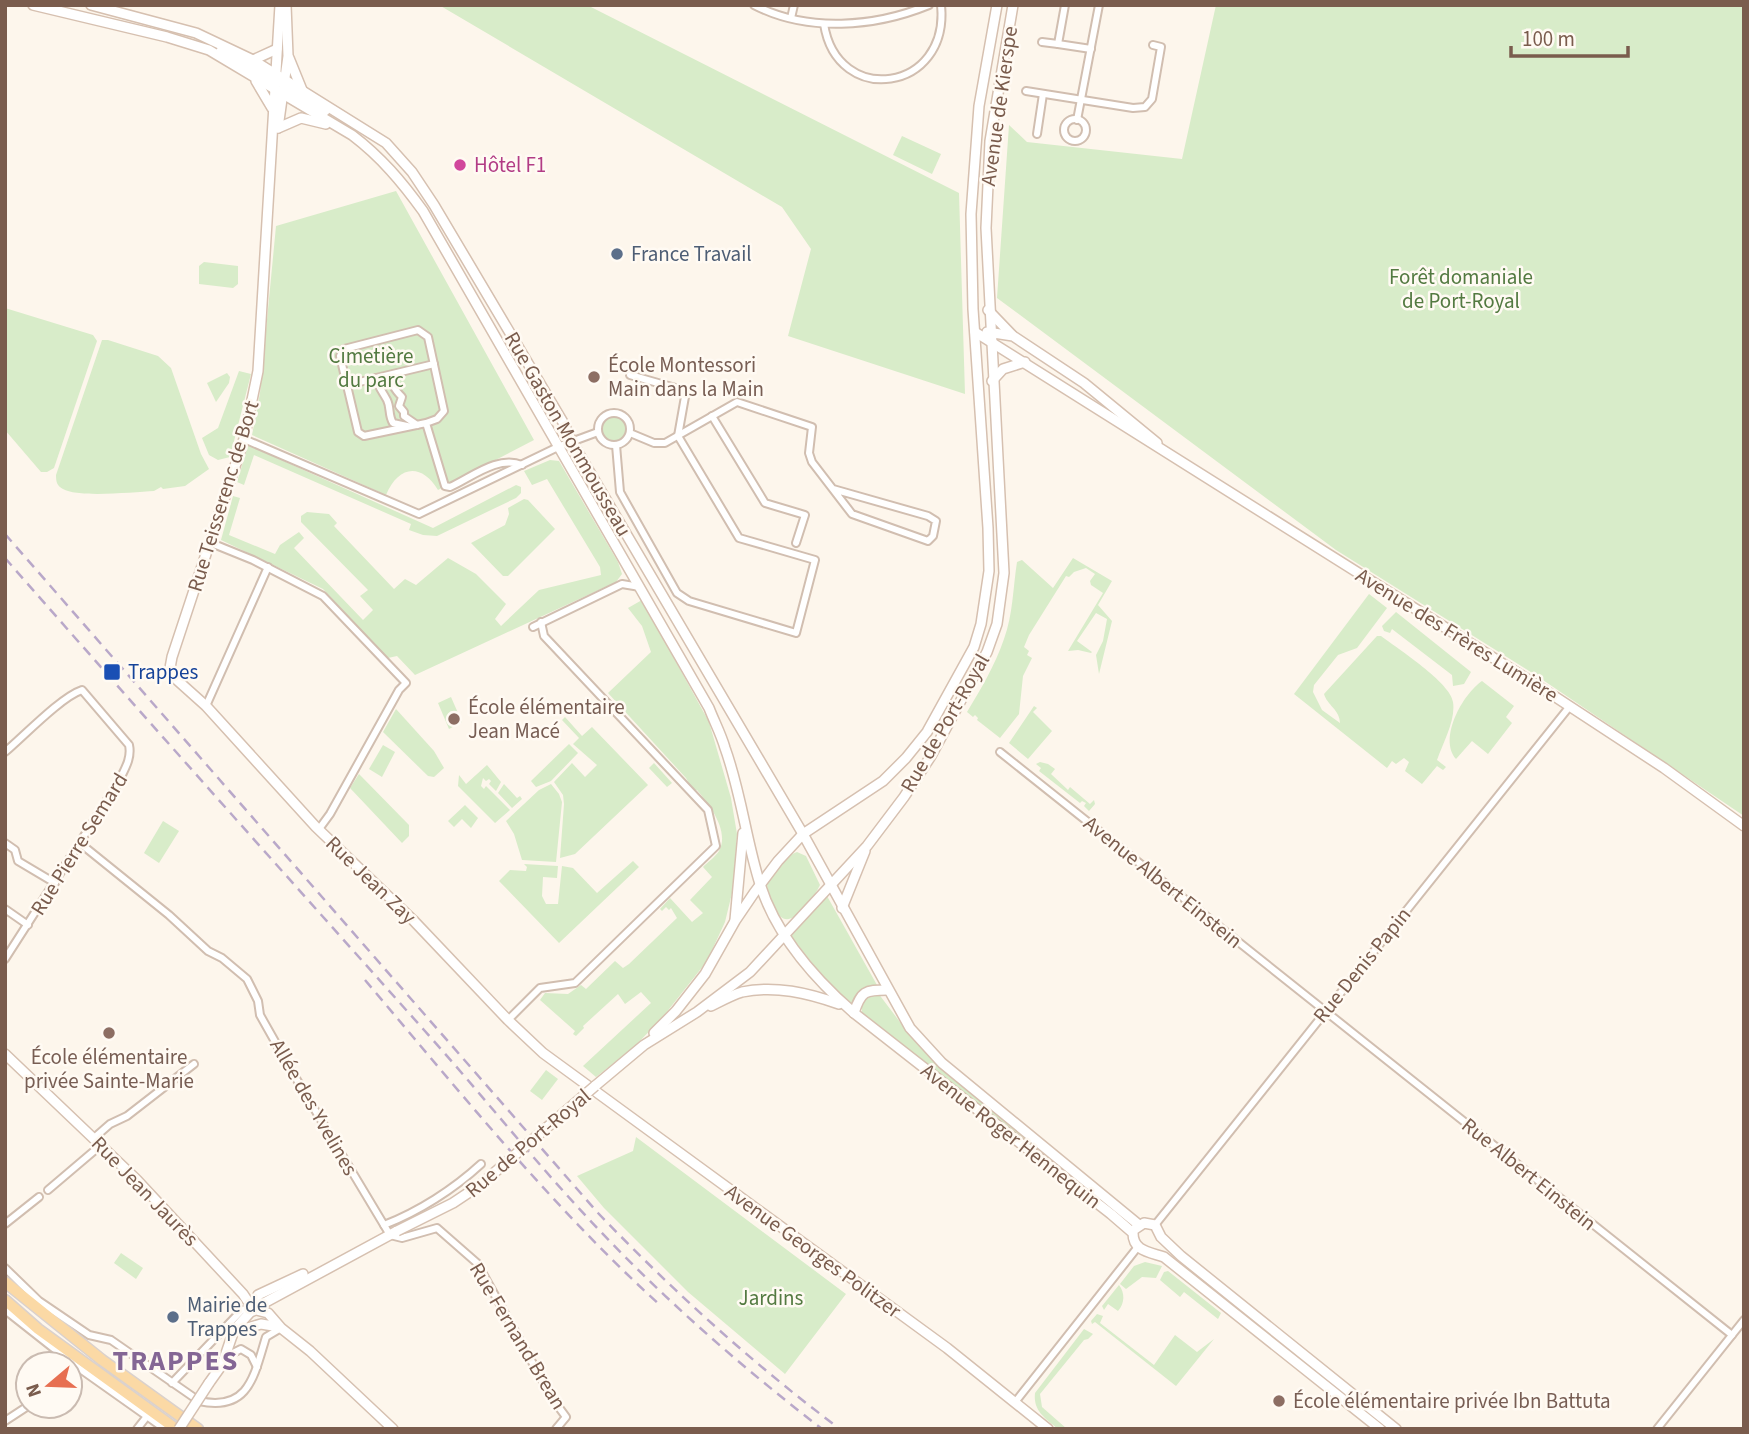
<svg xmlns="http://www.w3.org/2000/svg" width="1749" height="1434" viewBox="0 0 1749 1434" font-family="'Source Sans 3',sans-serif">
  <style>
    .green { fill: #d8ecc9 }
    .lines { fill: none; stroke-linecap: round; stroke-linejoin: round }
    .street-casing { stroke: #d1beb0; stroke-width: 10 }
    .secondary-casing { stroke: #d6c0b0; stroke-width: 12 }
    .primary-casing { stroke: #dad1cd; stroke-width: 13 }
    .street { stroke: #fff; stroke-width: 6 }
    .secondary { stroke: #fff; stroke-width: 9 }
    .primary { stroke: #fbd9a5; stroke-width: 10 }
    .rail { stroke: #b9a8c9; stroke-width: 2.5; stroke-dasharray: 10 7; stroke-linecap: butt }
    .secondary-bridge-casing { stroke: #d6c0b0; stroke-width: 12; stroke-linecap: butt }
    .secondary-bridge { stroke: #fff; stroke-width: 9 }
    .hotel-dot { fill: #d1479c; stroke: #fffaf3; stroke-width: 2.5 }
    .service-dot { fill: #5c6f8a; stroke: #fffaf3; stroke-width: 2.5 }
    .education-dot { fill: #8d6e63; stroke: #fffaf3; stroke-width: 2.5 }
    .transit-dot { fill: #1a4fb4; stroke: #fffaf3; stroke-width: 2.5 }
    .labels { text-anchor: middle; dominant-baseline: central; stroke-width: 5; stroke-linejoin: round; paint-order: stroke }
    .street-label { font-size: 21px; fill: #7a5c4d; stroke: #fffaf3 }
    .hotel-label { font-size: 21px; fill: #b23c85; stroke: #fffaf3; text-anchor: start }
    .service-label { font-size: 21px; fill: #4e5e75; stroke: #fffaf3; text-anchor: start }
    .park-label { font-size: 21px; fill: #537a41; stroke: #fffaf3 }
    .education-label { font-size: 21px; fill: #785e54; stroke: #fffaf3; text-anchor: start }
    .transit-label { font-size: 21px; fill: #164399; stroke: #fffaf3; text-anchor: start }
    .district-label { font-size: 28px; font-weight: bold; letter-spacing: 2px; fill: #846695; stroke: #fffaf3 }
  </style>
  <rect width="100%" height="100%" fill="#fdf6ec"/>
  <g class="green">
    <path d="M439,5H587L959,193L965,394L788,336L811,249L782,207Z"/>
    <path d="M1216,5H1744V816L1534,674L1336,550L997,298L1009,125L1027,142L1182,159Z"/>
    <path d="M902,136L941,154L932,174L893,155Z"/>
    <path d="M396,191L534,440L438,490C421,462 398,466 386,495L252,435L260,393L276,226Z"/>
    <path d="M204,262L238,266V284L233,288L199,284V266Z"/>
    <path d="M5,308L93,335L97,341L54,468L47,472H41L5,430Z"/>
    <path d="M102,340H108L158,356L171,368L201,454L209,469L185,486L163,489L161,487L154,491C134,492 78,498 63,489C57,486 56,482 56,475Z"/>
    <path d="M239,371L251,374L230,457L218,460L209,455L202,438L218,428Z"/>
    <path d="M227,373L230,377L229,383L216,402L207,383Z"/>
    <circle cx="615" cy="429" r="13"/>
    <path d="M248,445L433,528L516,485L521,487V493L516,498L437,536L423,535L409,530L411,524L254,455L244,485L237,482Z"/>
    <path d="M550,460L559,461L618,562L622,574L616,582L415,675L397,656L388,658L323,589L221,540L233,496L240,498L229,535L275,554L280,545L299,532L304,538L294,548L363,620L373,610L360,596L368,590L301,522V516L307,512L329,514L337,523L334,526L394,589L405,579L416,585L448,558L476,574L506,604L495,619L501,626L539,590L601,575L600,567L547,479L532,485L524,471Z"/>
    <path d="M524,499L528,500L555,529L508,576H503L471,543L505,525L509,514L508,508Z"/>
    <path d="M1073,558L1112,581L1098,605L1112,621L1099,674L1096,655L1103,641L1107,619L1096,613L1077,641L1092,652L1091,653L1078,650L1068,651L1103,593L1091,585L1090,581L1095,574L1086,568L1074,572L1069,577L1066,576L1029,635L1024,647L1029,651L1027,655L1032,658L1023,676L1019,714L1000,738L977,720L978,718L975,715L973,717L967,712C981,689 995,665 1004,639C1013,615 1013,587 1017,562L1022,560L1053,588Z"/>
    <path d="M1369,594L1387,608L1357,648L1338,655L1314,685L1313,692L1322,710L1340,723C1340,710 1327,705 1324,694L1377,636H1381C1397,648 1451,683 1453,702C1456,720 1443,743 1437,760L1446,767L1443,770L1437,766L1422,784L1405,771L1409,762L1404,758L1396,764L1392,761L1387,768L1294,694Z"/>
    <path d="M642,600L709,722L731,798L737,834L733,889L725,922L707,961L662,1018L634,1047L596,1077L583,1066L651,1003L641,992L625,1004L618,994L583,1026L584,1028L576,1036L573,1034L575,1031L540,1000L545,993L568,994L581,985L586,989L615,961L623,968L629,964L677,918L671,908L669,910L666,907L662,911L660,909L670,898L692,922L703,913L690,900L712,877L703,867C708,862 715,857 719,851C730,831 709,804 697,790L693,791L686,778L608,693L651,652L642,626L628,608Z"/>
    <path d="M1396,612L1471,672L1464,684L1453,686L1452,675L1392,629L1390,633L1384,631L1382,626Z"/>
    <path d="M1482,681L1514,706L1506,717L1512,723L1488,754L1472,741L1456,759C1438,738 1463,694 1482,681Z"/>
    <path d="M451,697L462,722L449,729L438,703Z"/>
    <path d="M1034,706L1037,708L1033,712L1052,731L1028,759L1009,743Z"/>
    <path d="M396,709L434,751L444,768L434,777L428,776L383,732Z"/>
    <path d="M565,717L582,736L592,727L648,785L575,854L560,858L564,804L563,795L554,782L572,763L585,777L597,765L573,744L579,738L562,720Z"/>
    <path d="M569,744L578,753L551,781L536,787L531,781Z"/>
    <path d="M383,745L395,752L382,777L369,769Z"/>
    <path d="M1040,762L1048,764L1055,769L1051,774L1068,790L1070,787L1090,804L1094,800L1095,804L1089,811L1084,806L1086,803L1082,801L1080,803L1039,771L1041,768L1036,764Z"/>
    <path d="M654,763L672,783L667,787L649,768Z"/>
    <path d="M487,765L501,782L496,791L489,784L491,781L489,779L486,781L483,778L481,786L484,789L486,786L510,810L495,823L458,786L459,775L466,784Z"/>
    <path d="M359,774L409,825V836L402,843L350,788Z"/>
    <path d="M504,784L517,798L520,796L522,799L512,808L498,793Z"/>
    <path d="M551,784L559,794L562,802L556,862L522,860L514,834L506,821L539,790Z"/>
    <path d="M465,805L478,818L471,828L462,819L454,827L448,821Z"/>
    <path d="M163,821L179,831L159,863L144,853Z"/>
    <path d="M797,852L806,856L820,885C817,892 812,898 807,904C783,935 774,913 767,886C771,872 784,857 797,852Z"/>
    <path d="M633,861L639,867L559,943L499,881L510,870L526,871L527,867L524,864L558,866L557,878L543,877L542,896L546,904H558L562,866L573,868L597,893Z"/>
    <path d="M827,896L877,985L853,1006L826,981L791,936Z"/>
    <path d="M878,993L909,1034L942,1069L1131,1219L1125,1224L862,1015V1002L866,995Z"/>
    <path d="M546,1070L558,1079L542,1100L530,1091Z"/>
    <path d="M636,1137L846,1294L785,1374L688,1292L604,1208L577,1176L633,1151Z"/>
    <path d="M121,1253L143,1268L136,1279L114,1263Z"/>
    <path d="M1145,1262L1162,1266L1156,1278L1142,1277L1126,1289L1120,1284L1134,1266Z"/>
    <path d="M1168,1271L1221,1313L1218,1319L1184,1292L1180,1297L1160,1280L1164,1272Z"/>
    <path d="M1119,1285C1125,1293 1125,1303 1118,1311L1108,1304L1104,1310L1102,1306Z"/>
    <path d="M1097,1314L1103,1316L1100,1323L1154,1365L1175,1335L1197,1352L1214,1339L1176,1386L1095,1322L1092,1324L1091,1321Z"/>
    <path d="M1084,1329L1093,1334L1088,1339L1084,1340L1040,1394L1042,1407L1067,1429H1058C1045,1418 1033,1411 1035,1393Z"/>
  </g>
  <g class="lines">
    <defs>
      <g id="street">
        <path d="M754,5C808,33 875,27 929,5"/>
        <path d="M1065,5L1058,44L1091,49"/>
        <path d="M791,18L794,5"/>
        <path d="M824,24C837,108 950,92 941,5"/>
        <path d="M1042,42L1058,44"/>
        <path d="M1026,91L1133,108L1145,107L1152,99L1161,47L1153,45"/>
        <circle cx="1075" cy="130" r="11"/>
        <path d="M1077,120L1099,5"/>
        <path d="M1037,134L1043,94"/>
        <path d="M394,374C390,384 395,390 402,397L399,406L404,412V416L417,425"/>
        <path d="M376,378C378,387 383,392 387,400C391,408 388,415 393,423L407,426"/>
        <path d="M347,385L434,364"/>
        <circle cx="614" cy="429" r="16"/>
        <path d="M712,416L765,503L805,515L796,543"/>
        <path d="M426,423L364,436L358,432L340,356L344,349L418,330L428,337L444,411L437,419L426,423L445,486L450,487C472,477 498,455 522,465"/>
        <path d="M630,433L654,443H665L737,402L812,427L809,453L812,462L852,514L928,541L933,536L936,521L928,516L833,489"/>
        <path d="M244,439L419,514L560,446L598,432"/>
        <path d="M616,445L620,492L677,593L689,601L796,633L815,560L739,538L678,436L686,391L630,375"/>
        <path d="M211,543L253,560L323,596L406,683L399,690L330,814L319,829"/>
        <path d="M533,627L622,584L640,587"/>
        <path d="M206,706L268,567"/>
        <path d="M5,752C24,736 61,697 82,690L129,745C132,759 124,770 118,783L5,959"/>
        <path d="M1000,752L1732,1335"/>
        <path d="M5,843L15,850L18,861L55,883"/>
        <path d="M81,844L169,915L208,951L222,958L247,979L258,1001L260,1015L291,1070L390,1235L402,1238L437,1228L477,1263L552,1398L566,1417L556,1429"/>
        <path d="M5,909L28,925"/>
        <path d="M508,1020L540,988L575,983L716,846L708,810L544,636L541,622"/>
        <path d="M94,1138L110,1124L127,1116L194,1064"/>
        <path d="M48,1190L101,1145"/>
        <path d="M5,1224L39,1197"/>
        <path d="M384,1225C418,1212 454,1189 481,1164"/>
        <path d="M1155,1225L1570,706"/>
        <path d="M5,1268L39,1301L89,1335L111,1340L199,1401C249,1412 254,1376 266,1337L281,1328"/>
        <path d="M5,1310L76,1366L165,1429"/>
        <path d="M229,1355L241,1349L251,1355L257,1367"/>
        <path d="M172,1383L242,1310L253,1309"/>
        <path d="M1016,1401L1137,1248"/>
        <path d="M5,1421L28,1406"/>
        <path d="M137,1429L148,1415"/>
        <path d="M1657,1429L1744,1320"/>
      </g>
      <g id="secondary">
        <path d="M33,5L167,37L209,50L352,135C381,157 402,182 423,211L709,708C714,721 721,734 725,748C741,792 746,840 760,884C776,935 815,979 854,1013L1111,1214L1133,1233C1133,1251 1149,1252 1164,1257L1380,1429"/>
        <path d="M91,5L196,33L253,60L386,143L412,172L434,205L564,424L572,442L803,834L910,1028L942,1063L1139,1225"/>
        <path d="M280,5L258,371L244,439L172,657L170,668L177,680L206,706L316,827L413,920L508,1020L543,1053L947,1348L1048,1429"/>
        <path d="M221,51L276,82H279"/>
        <path d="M289,58L302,90"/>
        <path d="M253,60L277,49"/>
        <path d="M256,81L272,108"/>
        <path d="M284,87L325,111"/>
        <path d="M278,128L288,56L286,5"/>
        <path d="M278,128L301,118L326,124"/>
        <path d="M988,310L1012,335"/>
        <path d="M975,332L1554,696L1664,768L1744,826"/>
        <path d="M987,332L1013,336L1084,383L1157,443"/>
        <path d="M992,381L1003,369L1025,362"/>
        <path d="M842,908L865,851"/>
        <path d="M735,920L743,833"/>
        <path d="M711,1006C721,1001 732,995 742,992C775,985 808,993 839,1004"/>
        <path d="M854,1013C861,991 865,990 887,990"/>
        <path d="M654,1033L676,1011L705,974L735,921L754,893L778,861L803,834L883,781L906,758L927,732L974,647L981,624L989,571L988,528L973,309L971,214L979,106L997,5"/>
        <path d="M5,1054L137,1180L243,1294L253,1309L268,1313L281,1328L310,1351L393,1429"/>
        <path d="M595,1086L644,1045L697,1012L750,972L867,846L904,797L931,756L987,652L997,624L1004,573L986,228L990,141L1013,5"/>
        <path d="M1135,1229L1144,1223L1155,1225L1161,1237L1181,1256L1396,1429"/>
        <path d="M253,1311L258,1295L303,1274"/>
        <path d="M241,1330L261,1324L279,1327"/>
        <path d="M222,1365L234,1330L253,1309L397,1231"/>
        <path d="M209,1383L224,1362"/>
      </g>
      <g id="primary">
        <path d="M5,1282L102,1360L198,1429"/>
        <path d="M5,1300L38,1329L176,1429"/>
      </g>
    </defs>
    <use href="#street" class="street-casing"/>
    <use href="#secondary" class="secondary-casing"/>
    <use href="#primary" class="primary-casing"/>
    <use href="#street" class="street"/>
    <use href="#secondary" class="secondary"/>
    <use href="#primary" class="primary"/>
    <g class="rail">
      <path d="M5,534L598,1213C673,1291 753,1364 840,1429"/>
      <path d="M5,558C144,717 284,873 424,1030C479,1091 530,1156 586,1216C658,1294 738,1364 822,1429"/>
      <path d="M365,980C460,1092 552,1207 661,1306"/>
    </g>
    <defs>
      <g id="secondary-bridge">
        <path d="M397,1231L453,1203L480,1185L595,1086"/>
        <path d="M179,1429L209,1383"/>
      </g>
    </defs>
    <use href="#secondary-bridge" class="secondary-bridge-casing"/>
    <use href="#secondary-bridge" class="secondary-bridge"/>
  </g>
  <circle class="hotel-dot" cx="460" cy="165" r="7"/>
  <g class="service-dot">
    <circle cx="617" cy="254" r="7"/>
    <circle cx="173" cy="1317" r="7"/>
  </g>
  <g class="education-dot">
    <circle cx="594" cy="377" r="7"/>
    <circle cx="454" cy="719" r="7"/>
    <circle cx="109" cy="1033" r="7"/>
    <circle cx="1279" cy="1401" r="7"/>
  </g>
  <rect class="transit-dot" x="103" y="663" width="18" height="18" rx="3.5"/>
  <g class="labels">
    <g class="street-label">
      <text transform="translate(999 106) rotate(-82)">Avenue de Kierspe</text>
      <text transform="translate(568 434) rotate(60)">Rue Gaston Monmousseau</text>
      <text transform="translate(223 496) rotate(-73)">Rue Teisserenc de Bort</text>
      <text transform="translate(1457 635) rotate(32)">Avenue des Frères Lumière</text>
      <text transform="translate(945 723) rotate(-60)">Rue de Port-Royal</text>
      <text transform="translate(79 844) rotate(-58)">Rue Pierre Semard</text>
      <text transform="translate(371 880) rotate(44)">Rue Jean Zay</text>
      <text transform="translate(1163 882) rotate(39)">Avenue Albert Einstein</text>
      <text transform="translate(1362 965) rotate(-51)">Rue Denis Papin</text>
      <text transform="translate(314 1107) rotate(60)">Allée des Yvelines</text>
      <text transform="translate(1011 1136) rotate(38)">Avenue Roger Hennequin</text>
      <text transform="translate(528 1143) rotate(-40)">Rue de Port-Royal</text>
      <text transform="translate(1529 1174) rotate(39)">Rue Albert Einstein</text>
      <text transform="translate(145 1191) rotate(46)">Rue Jean Jaurès</text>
      <text transform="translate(813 1251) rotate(36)">Avenue Georges Politzer</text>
      <text transform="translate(518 1336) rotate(59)">Rue Fernand Brean</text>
    </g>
    <g class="hotel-label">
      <text x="474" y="165">Hôtel F1</text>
    </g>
    <g class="service-label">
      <text x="631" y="254">France Travail</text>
      <text x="187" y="1305">Mairie de<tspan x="187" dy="24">Trappes</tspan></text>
    </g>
    <g class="park-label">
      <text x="1461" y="277">Forêt domaniale<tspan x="1461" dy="24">de Port-Royal</tspan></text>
      <text x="371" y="356">Cimetière<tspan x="371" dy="24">du parc</tspan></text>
      <text x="771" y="1298">Jardins</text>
    </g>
    <g class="education-label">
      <text x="608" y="365">École Montessori<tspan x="608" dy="24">Main dans la Main</tspan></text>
      <text x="468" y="707">École élémentaire<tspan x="468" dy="24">Jean Macé</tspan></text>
      <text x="109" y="1057" text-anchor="middle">École élémentaire<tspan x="109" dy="24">privée Sainte-Marie</tspan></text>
      <text x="1293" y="1401">École élémentaire privée Ibn Battuta</text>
    </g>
    <g class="transit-label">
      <text x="128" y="672">Trappes</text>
    </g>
    <g class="district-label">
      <text x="176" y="1361">TRAPPES</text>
    </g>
  </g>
  <rect width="1749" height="1434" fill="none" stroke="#7a5c4d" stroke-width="14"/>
  <g transform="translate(49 1385) rotate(251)"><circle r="33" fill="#fffaf3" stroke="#cabbb1" stroke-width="2"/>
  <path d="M0-5L12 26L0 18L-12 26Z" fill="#e76f51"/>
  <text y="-10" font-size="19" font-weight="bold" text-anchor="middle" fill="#7a5c4d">N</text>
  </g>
  <path d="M1511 46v10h117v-10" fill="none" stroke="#7a5c4d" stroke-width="3.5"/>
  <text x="1522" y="46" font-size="21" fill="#7a5c4d" stroke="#fffaf3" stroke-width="5" paint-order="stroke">100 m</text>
</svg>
